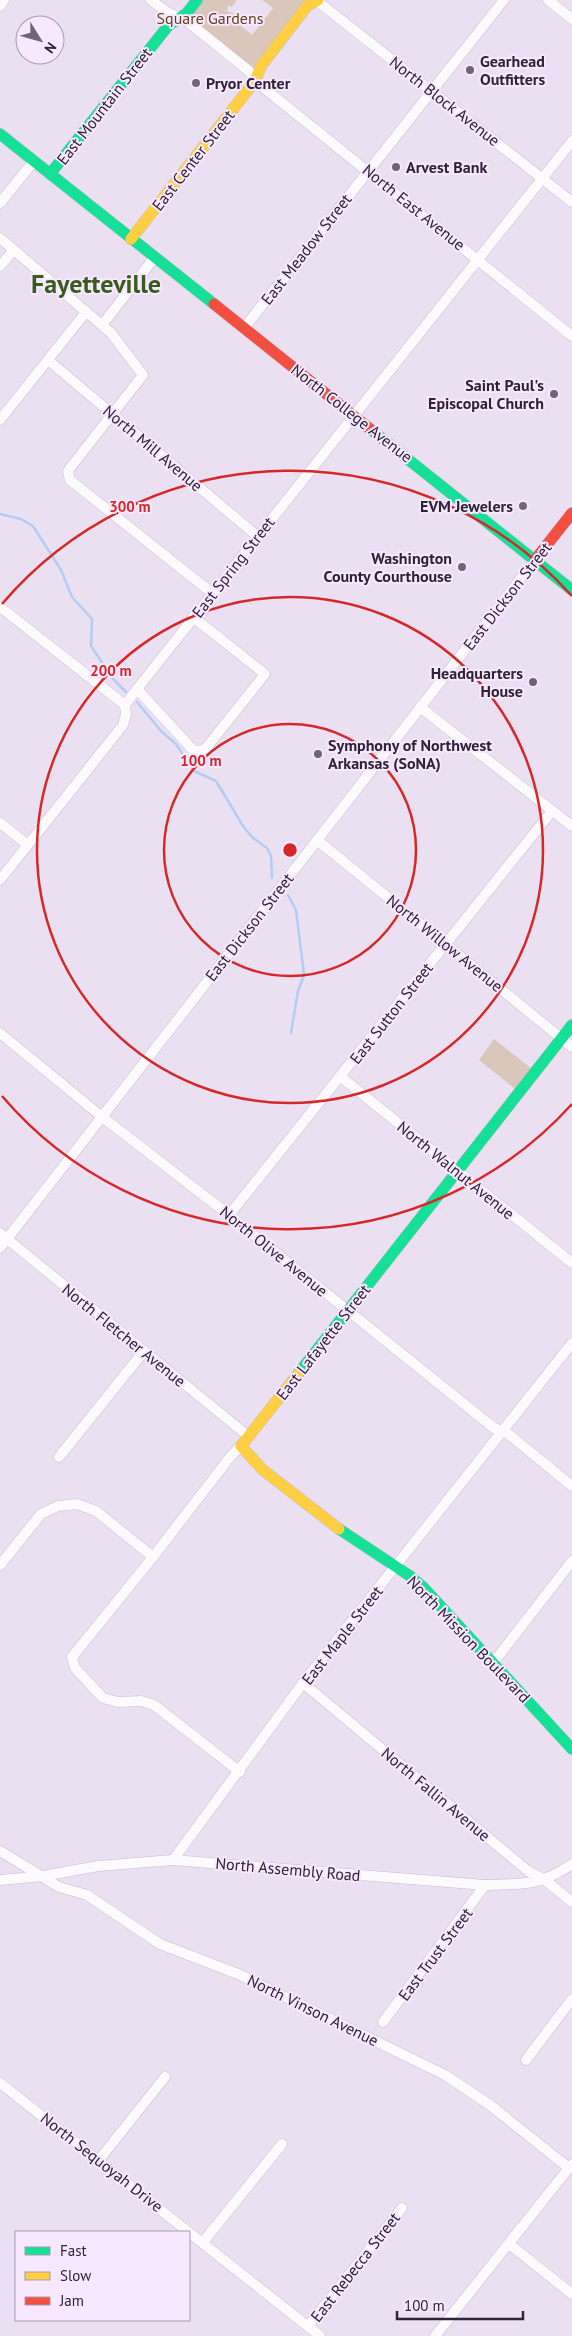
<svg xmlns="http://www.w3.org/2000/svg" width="572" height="2336" viewBox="0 0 572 2336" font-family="'PT Sans',sans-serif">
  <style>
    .green { fill: #dac6ba }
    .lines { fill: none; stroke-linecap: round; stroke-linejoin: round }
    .stream { stroke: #b3ccf4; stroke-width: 2.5 }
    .street-casing { stroke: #c9bed0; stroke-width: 11 }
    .fast-casing { stroke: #c9bed0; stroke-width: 12 }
    .slow-casing { stroke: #c9bed0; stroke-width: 12 }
    .jam-casing { stroke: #c9bed0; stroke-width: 12 }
    .street { stroke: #fcfafd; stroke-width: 10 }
    .fast { stroke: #16e098; stroke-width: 11 }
    .slow { stroke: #ffcf43; stroke-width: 11 }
    .jam { stroke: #f24e42; stroke-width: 11 }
    .ring { fill: none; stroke: #d62828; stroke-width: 2.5 }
    .poi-dot { fill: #716478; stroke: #f7e8ff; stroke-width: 2 }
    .labels { text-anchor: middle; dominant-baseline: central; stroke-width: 4; stroke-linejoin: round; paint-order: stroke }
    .park-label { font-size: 16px; fill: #5f431b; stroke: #f7e8ff }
    .poi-label { font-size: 16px; font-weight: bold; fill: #302237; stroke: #f7e8ff; text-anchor: start }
    .street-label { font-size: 16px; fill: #302237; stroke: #f7e8ff }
    .town-label { font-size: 26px; font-weight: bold; fill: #395b1b; stroke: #f7e8ff }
    .centre { fill: #d62828; stroke: #f7e8ff; stroke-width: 2.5 }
    .ring-label { font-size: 15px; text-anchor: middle; font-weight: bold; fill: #d62828; stroke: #f7e8ff; stroke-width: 4; stroke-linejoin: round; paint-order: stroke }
  </style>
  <rect width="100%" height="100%" fill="#ebe0f2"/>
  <g class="green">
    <path d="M197,0H237L232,7L228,5L227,11L240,16L236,22L252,35L273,8L262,0H316L255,81L188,22Z"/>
    <path d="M494,1039L536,1072L519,1092L479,1060Z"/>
  </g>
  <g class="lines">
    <g class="stream">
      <path d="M0,514L21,519L33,526L61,570L72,597L92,619L91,646L113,679L126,692"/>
      <path d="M137,702L161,731L176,744L194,771L216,781L243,826L252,837L267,848L271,856L272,878"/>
      <path d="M288,895L296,910L304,975L298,991L291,1033"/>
    </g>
    <defs>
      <g id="street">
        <path d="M151,0L167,12L188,22L249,71L255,81L572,336"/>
        <path d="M316,0L572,202"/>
        <path d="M548,0L572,19"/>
        <path d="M0,6L4,0"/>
        <path d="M0,203L34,161"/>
        <path d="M0,238L111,333L143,375L70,468L68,472L70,480L212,593"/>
        <path d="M0,266L14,250"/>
        <path d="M102,325L155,257"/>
        <path d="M244,328L504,0"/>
        <path d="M48,360L257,536"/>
        <path d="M0,420L86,312"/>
        <path d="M0,607L125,705"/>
        <path d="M137,689L193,750L201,751L206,748L265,674L193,617"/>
        <path d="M420,707L572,826"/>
        <path d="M0,823L28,845"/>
        <path d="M317,840L572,1047"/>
        <path d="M0,880L123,725L126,714L125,705L137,689L572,141"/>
        <path d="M0,1033L101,1116L229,1215L494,1428L507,1433L572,1486"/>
        <path d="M341,1077L572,1263"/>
        <path d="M229,1215L552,811"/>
        <path d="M0,1233L248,1436"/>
        <path d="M0,1248L535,560"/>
        <path d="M59,1457L144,1351"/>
        <path d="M0,1565L41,1514L58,1506L77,1504L96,1511L153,1557"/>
        <path d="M493,1663L572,1561"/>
        <path d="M303,1683L528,1871L545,1880L572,1902"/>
        <path d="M240,1772L154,1705L141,1701L118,1702L103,1698L75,1668L72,1657L153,1557L230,1457L241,1446"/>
        <path d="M0,1851L59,1887L87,1895L160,1944L238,1974L445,2075L490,2105L569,2168"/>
        <path d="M173,1860L303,1683L572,1343"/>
        <path d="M0,1880L43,1876L98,1866L173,1860L485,1885C521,1884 541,1886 572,1864"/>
        <path d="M383,2022L485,1885"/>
        <path d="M526,2060L572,1999"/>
        <path d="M0,2083L320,2336"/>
        <path d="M98,2161L165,2077"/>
        <path d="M203,2242L282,2144"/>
        <path d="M509,2244L572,2294"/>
        <path d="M308,2326L402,2208"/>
        <path d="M435,2336L572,2164"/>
      </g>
      <g id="fast">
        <path d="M0,134L214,304"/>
        <path d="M50,174L168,26L187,13L197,0"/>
        <path d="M370,429L572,590"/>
        <path d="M298,1374L572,1025"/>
        <path d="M339,1529L410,1576L423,1587L572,1749"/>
      </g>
      <g id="slow">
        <path d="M131,239L255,81L261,66L307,6L318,0"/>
        <path d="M298,1374L241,1446L263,1470L339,1529"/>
      </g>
      <g id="jam">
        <path d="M214,304L370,429"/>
        <path d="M535,560L572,513"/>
      </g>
    </defs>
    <use href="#street" class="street-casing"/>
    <use href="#fast" class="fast-casing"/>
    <use href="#slow" class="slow-casing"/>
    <use href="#jam" class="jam-casing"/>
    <use href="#street" class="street"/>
    <use href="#fast" class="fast"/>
    <use href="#slow" class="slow"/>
    <use href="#jam" class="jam"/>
  </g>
  <g class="ring">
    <circle cx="290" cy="850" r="126"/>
    <circle cx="290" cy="850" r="253"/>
    <path d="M572 1104A379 379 0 0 1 2 1096M2 604A379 379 0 0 1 572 596"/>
  </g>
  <g class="poi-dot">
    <circle cx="470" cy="70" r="5"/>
    <circle cx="196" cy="83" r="5"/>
    <circle cx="396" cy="167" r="5"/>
    <circle cx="554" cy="394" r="5"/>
    <circle cx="523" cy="506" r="5"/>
    <circle cx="462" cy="567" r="5"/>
    <circle cx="533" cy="682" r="5"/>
    <circle cx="318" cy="754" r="5"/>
  </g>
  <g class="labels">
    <g class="park-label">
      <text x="210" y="18">Square Gardens</text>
    </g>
    <g class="poi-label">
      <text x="480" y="61">Gearhead<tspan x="480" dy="18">Outfitters</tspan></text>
      <text x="206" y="83">Pryor Center</text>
      <text x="406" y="167">Arvest Bank</text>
      <text x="544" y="385" text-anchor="end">Saint Paul's<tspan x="544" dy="18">Episcopal Church</tspan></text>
      <text x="513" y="506" text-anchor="end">EVM Jewelers</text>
      <text x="452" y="558" text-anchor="end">Washington<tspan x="452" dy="18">County Courthouse</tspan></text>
      <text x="523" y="673" text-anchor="end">Headquarters<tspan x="523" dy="18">House</tspan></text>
      <text x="328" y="745">Symphony of Northwest<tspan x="328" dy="18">Arkansas (SoNA)</tspan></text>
    </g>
    <g class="street-label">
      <text transform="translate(445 101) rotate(38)">North Block Avenue</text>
      <text transform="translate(104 106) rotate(-52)">East Mountain Street</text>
      <text transform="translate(193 160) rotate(-52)">East Center Street</text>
      <text transform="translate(414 207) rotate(39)">North East Avenue</text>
      <text transform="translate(306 249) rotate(-52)">East Meadow Street</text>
      <text transform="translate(352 413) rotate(38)">North College Avenue</text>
      <text transform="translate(153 448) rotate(40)">North Mill Avenue</text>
      <text transform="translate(233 567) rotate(-52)">East Spring Street</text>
      <text transform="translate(507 596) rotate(-52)">East Dickson Street</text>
      <text transform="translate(249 927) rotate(-52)">East Dickson Street</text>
      <text transform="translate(445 943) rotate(39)">North Willow Avenue</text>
      <text transform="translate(391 1013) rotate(-52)">East Sutton Street</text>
      <text transform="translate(456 1170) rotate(39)">North Walnut Avenue</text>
      <text transform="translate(274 1251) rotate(39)">North Olive Avenue</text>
      <text transform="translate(124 1335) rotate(39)">North Fletcher Avenue</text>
      <text transform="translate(323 1342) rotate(-52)">East Lafayette Street</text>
      <text transform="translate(342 1635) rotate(-52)">East Maple Street</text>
      <text transform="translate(469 1639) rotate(46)">North Mission Boulevard</text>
      <text transform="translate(436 1794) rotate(40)">North Fallin Avenue</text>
      <text transform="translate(288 1869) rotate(5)">North Assembly Road</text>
      <text transform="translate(435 1954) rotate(-53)">East Trust Street</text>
      <text transform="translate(313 2010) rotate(26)">North Vinson Avenue</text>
      <text transform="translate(102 2162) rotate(38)">North Sequoyah Drive</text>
      <text transform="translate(355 2267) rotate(-52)">East Rebecca Street</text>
    </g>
    <g class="town-label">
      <text x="96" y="283">Fayetteville</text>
    </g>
  </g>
  <circle cx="290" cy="850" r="8" class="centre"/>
  <g class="ring-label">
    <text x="130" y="512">300 m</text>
    <text x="111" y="676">200 m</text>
    <text x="201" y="766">100 m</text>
  </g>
  <rect x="15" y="2231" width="175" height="90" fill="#f7e8ff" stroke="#a799af"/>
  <rect x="25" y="2247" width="25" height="8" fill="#16e098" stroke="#a799af"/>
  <text x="60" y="2256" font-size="15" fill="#302237">Fast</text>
  <rect x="25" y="2272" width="25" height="8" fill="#ffcf43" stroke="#a799af"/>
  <text x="60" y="2281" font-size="15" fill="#302237">Slow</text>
  <rect x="25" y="2297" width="25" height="8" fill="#f24e42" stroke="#a799af"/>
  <text x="60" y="2306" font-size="15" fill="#302237">Jam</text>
  <g transform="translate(40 40) rotate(127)"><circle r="24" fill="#f7e8ff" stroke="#a799af"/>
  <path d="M0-4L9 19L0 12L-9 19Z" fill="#716478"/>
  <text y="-8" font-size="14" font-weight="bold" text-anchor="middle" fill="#302237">N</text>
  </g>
  <path d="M397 2311v8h126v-8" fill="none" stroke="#302237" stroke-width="2.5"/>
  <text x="404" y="2311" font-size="15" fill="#302237" stroke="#f7e8ff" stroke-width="4" paint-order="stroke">100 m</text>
</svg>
